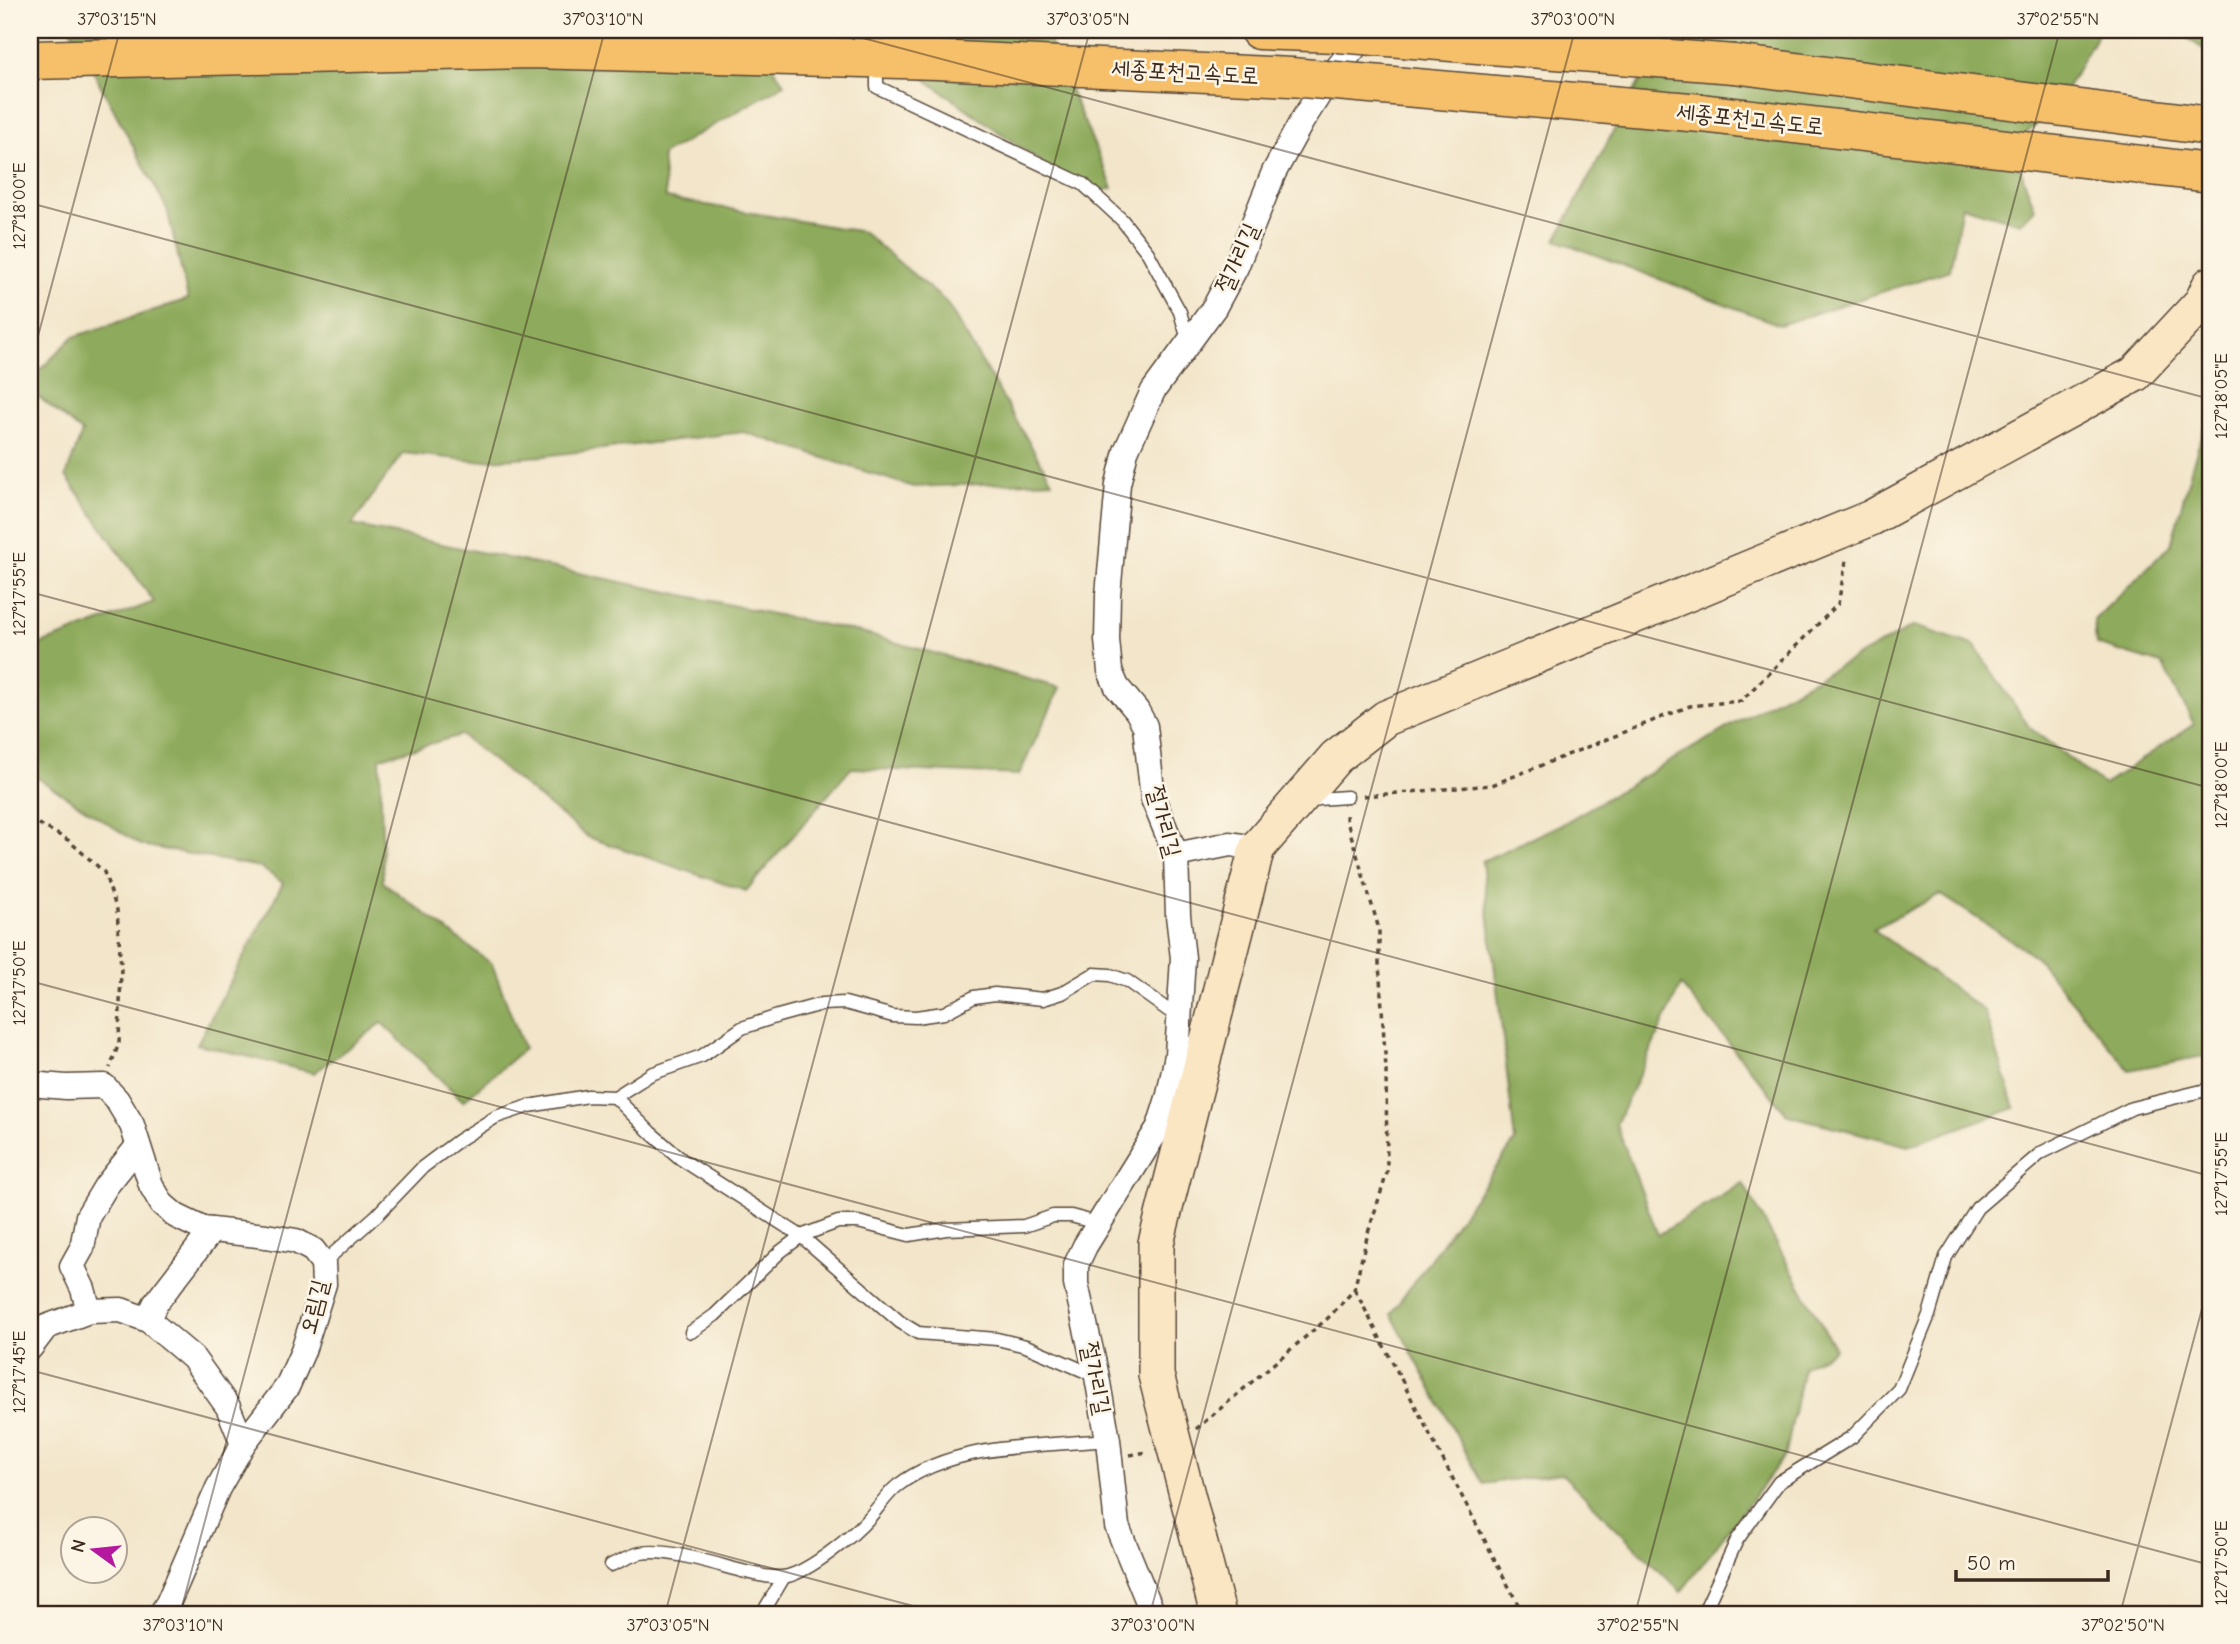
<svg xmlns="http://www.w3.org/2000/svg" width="2240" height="1644" viewBox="0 0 2240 1644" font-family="'Comic Neue','Poor Story',sans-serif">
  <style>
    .forest { fill: #8eaa5c; stroke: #646a3d; stroke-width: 2 }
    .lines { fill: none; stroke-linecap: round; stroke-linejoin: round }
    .lane-casing { stroke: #564638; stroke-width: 15 }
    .street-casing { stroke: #564638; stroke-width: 27 }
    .secondary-casing { stroke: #564638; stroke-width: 38 }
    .highway-casing { stroke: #564638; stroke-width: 41 }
    .path { stroke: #564638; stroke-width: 3.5; stroke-dasharray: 5 5; stroke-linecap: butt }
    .lane { stroke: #fff; stroke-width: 12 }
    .street { stroke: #fff; stroke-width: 24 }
    .secondary { stroke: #fbe6c4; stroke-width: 35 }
    .highway { stroke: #f6c06b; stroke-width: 38 }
    .highway-bridge-casing { stroke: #564638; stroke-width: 41; stroke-linecap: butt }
    .highway-bridge { stroke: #f6c06b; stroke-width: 38 }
    .ticks { fill: none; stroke: #3b2a1e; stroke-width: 2; stroke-opacity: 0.45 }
    .labels { text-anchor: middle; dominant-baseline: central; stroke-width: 5; stroke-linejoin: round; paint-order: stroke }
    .street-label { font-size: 23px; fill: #3b2a1e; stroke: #fcf5e5 }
    .neatline { fill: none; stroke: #3b2a1e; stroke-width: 2.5 }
    .ticks-label { font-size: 18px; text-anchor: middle; fill: #3b2a1e }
  </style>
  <rect width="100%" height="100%" fill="#fcf5e5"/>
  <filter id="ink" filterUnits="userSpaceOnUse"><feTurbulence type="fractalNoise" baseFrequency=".0143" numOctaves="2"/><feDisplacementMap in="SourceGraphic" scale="14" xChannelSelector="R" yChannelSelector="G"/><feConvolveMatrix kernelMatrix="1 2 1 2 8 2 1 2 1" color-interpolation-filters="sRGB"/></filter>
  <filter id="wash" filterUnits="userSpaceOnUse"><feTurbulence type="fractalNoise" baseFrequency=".00686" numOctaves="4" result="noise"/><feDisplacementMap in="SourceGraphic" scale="28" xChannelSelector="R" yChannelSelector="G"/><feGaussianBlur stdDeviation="1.57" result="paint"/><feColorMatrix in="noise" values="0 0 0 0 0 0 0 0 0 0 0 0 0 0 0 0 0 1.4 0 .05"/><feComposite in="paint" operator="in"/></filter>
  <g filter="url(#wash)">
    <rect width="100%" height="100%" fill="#f2e5c9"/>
    <g class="forest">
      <path d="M71,30H338L378,61L375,30H744L785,84L662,155L666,198L863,232L946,302L1052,481L913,487L744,432L543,456L475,461L403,453L352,525L858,632L1060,688L1019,775L851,768L746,891L588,837L461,735L380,758L383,882L492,964L524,1049L463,1101L382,1023L314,1073L197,1044L283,883L260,867L141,845L30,773V648L154,602L66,476L82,432L30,390V380L73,337L188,299L167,209Z"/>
      <path d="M868,30H1044L1113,188L1086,194L877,45Z"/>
      <path d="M1682,30H2100L2056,107L2012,146L2035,209L2020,223L1962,206L1950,270L1780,325L1556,240L1658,47Z"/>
      <path d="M2177,30H2210V54Z"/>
      <path d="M2210,411V1055L2129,1070L2035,956L1940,894L1873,929L1984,1011L2015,1108L1909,1146L1788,1115L1681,985L1616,1124L1658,1235L1743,1183L1835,1349L1803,1367L1786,1454L1681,1592L1561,1473L1483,1484L1391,1314L1515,1141L1482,861L1564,823L1768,704L1914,626L1974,645L2030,728L2104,785L2194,724L2162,664L2096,644L2094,620L2171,545L2192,466Z"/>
    </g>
  </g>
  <g filter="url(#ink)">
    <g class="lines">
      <defs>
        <g id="lane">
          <path d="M877,79V87L1083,184L1122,220L1148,253L1180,312L1189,343"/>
          <path d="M1309,803L1318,799L1347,797"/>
          <path d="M615,1097L651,1133L681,1159L801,1236L900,1322L918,1333L997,1339L1026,1346L1096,1376"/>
          <path d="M323,1263L377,1215L423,1167L459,1140L496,1117L529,1106L588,1096L615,1097L651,1074L702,1056L742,1028L778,1016L822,1004L845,1003L893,1016L916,1017L944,1013L974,997L995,994L1043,999L1062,993L1094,974L1110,975L1127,981L1179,1018"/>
          <path d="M691,1332L715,1315L780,1252L801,1236L838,1222H858L909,1235L946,1229L1024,1226L1053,1216H1071L1097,1223"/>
          <path d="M611,1565C621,1561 631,1555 641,1553C669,1548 717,1565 746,1572C759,1575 774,1579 788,1576C811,1570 853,1536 869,1518C878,1508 887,1494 897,1486C953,1443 1041,1446 1108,1440"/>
          <path d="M762,1614L784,1577"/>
          <path d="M1703,1614L1737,1540L1779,1482L1852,1437L1899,1389L1929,1315L1946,1257L1977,1208L2041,1153L2132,1108L2210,1089"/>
        </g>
        <g id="street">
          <path d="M1176,855L1230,844L1257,848"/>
          <path d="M30,1084L66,1087L104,1086L117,1100L132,1125L151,1185L162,1204L176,1216L203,1229L266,1236L296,1241L313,1250L323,1263L324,1284L303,1351L287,1387L243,1444L218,1488L168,1603L161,1614"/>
          <path d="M89,1311L83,1289L72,1266L82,1248L88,1216L106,1186L138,1146"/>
          <path d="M148,1320L155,1304L212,1230"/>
          <path d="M30,1348L46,1327L89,1311L121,1310L148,1320L193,1358L228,1407L243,1444"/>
          <path d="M1153,1614L1117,1526L1108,1440L1097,1377L1076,1284V1265L1085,1246L1159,1127L1169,1095L1177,1055L1183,958L1178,915L1176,855L1153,799L1145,726L1137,711L1117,687L1110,671L1107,640L1108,595L1118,484L1126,451L1153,391L1214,308L1236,267L1274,172L1302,121L1330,77L1369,30"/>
        </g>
        <path id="secondary" d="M1218,1614L1156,1375V1243L1257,848L1336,757L1386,718L1871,518L2135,374L2202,302L2210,285"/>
        <g id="highway">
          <path d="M1259,30L1337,33"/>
          <path d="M30,60L530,49L936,60L1291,77"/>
          <path d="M1734,64L2210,126"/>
          <path d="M1701,113L2210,173"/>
        </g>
      </defs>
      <use href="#lane" class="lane-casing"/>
      <use href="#street" class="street-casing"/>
      <use href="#secondary" class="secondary-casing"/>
      <use href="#highway" class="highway-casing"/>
      <g class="path">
        <path d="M1363,796L1492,785L1690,706L1741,701L1838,604L1847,556"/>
        <path d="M30,819L68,840L104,872L117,910L121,967L119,1043L110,1068"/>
        <path d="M1355,1290L1523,1614"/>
        <path d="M1196,1429L1328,1318L1354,1290L1368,1233L1387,1173L1386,1069L1379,963V929L1346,818L1347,811"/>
        <path d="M1130,1455L1147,1452"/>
      </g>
      <use href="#lane" class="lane"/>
      <use href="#street" class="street"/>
      <use href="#secondary" class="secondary"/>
      <use href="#highway" class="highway"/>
      <defs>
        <g id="highway-bridge">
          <path d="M1337,33L1734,64"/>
          <path d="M1291,77L1701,113"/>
        </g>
      </defs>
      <use href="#highway-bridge" class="highway-bridge-casing"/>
      <use href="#highway-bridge" class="highway-bridge"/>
    </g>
  </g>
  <path class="ticks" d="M833,30L2210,399M30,203L2210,788M30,366L120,30M30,592L2210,1176M30,981L2210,1565M30,1370L943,1614M180,1614L605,30M665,1614L1090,30M1150,1614L1575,30M1635,1614L2060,30M2120,1614L2210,1279"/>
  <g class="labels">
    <g class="street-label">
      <text transform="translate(1185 72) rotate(3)">세종포천고속도로</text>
      <text transform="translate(1750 119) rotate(6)">세종포천고속도로</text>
      <text transform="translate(1237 258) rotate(-66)">절가리길</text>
      <text transform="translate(1164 821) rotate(75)">절가리길</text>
      <text transform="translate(314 1307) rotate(-76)">오림길</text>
      <text transform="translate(1096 1378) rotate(79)">절가리길</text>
    </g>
  </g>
  <rect width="2240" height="1644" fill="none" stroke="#fcf5e5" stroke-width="77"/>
  <g transform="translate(94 1550) rotate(285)"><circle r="33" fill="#fcf5e5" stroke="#afa495" stroke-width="2"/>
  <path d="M0-5L12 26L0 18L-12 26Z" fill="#b5179e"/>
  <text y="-10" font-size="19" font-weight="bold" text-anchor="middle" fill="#3b2a1e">N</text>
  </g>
  <path d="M1956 1570v10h152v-10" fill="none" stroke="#3b2a1e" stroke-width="3.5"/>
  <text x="1967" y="1570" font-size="21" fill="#3b2a1e" stroke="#fcf5e5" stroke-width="5" paint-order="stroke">50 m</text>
  <rect x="38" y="38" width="2164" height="1568" class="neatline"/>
  <g class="ticks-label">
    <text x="117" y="25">37°03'15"N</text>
    <text x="603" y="25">37°03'10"N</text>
    <text x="1088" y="25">37°03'05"N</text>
    <text x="1573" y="25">37°03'00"N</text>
    <text x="2058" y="25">37°02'55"N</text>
    <text transform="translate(19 206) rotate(-90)" y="6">127°18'00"E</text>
    <text transform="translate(2221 396) rotate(-90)" y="6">127°18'05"E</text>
    <text transform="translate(19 594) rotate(-90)" y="6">127°17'55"E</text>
    <text transform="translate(2221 785) rotate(-90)" y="6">127°18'00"E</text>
    <text transform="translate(19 983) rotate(-90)" y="6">127°17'50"E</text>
    <text transform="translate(2221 1174) rotate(-90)" y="6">127°17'55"E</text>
    <text transform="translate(19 1372) rotate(-90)" y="6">127°17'45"E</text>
    <text transform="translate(2221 1563) rotate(-90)" y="6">127°17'50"E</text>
    <text x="183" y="1631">37°03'10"N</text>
    <text x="668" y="1631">37°03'05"N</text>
    <text x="1153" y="1631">37°03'00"N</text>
    <text x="1638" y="1631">37°02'55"N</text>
    <text x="2123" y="1631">37°02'50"N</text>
  </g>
</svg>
